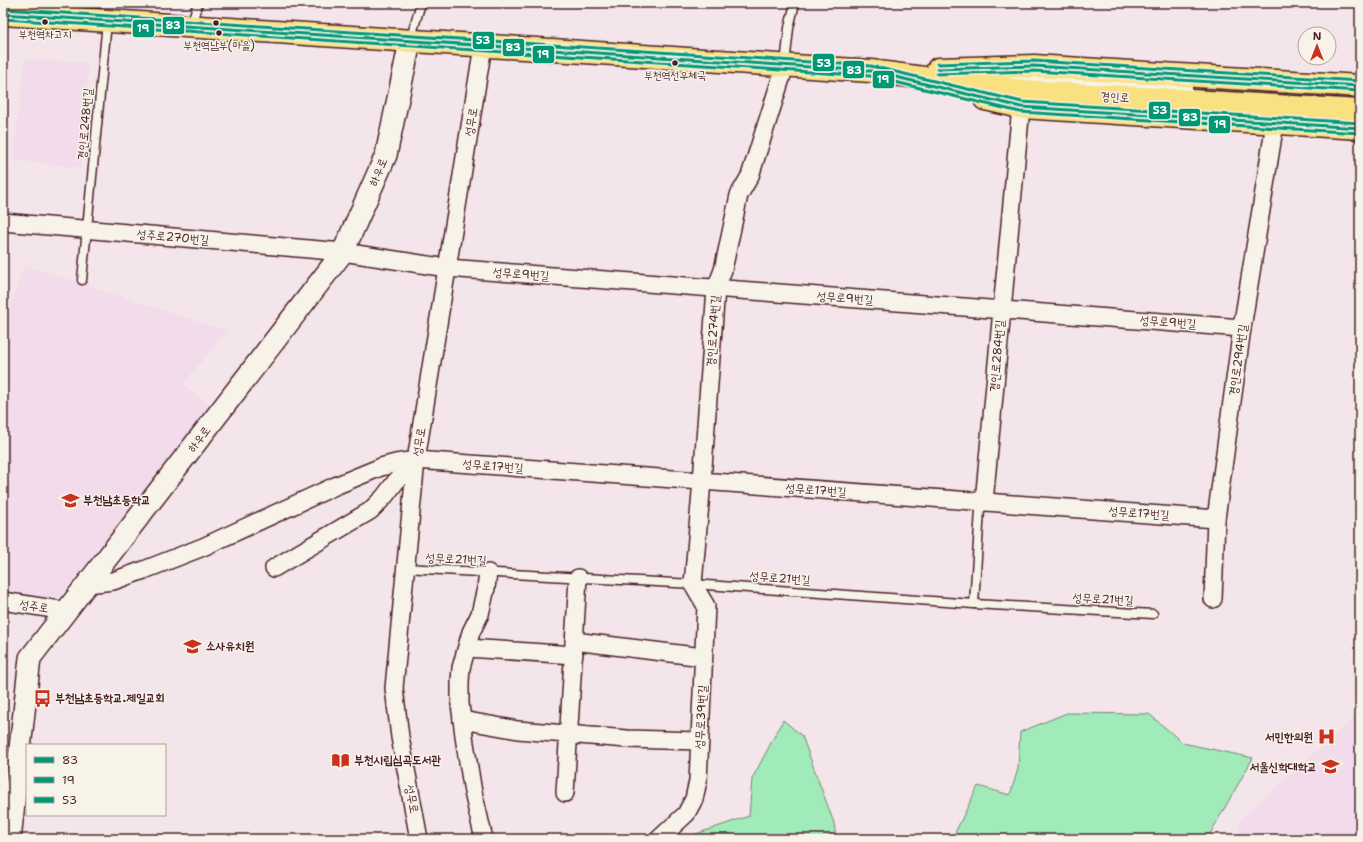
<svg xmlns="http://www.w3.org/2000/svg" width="1363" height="842" viewBox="0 0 1363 842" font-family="'Shantell Sans','Poor Story',sans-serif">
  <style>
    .built { fill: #f2dbeb }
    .green { fill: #a1eab9; stroke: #768472 }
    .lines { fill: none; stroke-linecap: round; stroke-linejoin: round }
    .service-casing { stroke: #4a1f2b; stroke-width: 11 }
    .minor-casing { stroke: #4a1f2b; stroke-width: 20 }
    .tertiary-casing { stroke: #4a1f2b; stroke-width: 24 }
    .primary-casing { stroke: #4a1f2b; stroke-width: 25 }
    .service { stroke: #f7f3e8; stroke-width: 8 }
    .minor { stroke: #f7f3e8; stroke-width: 17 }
    .tertiary { stroke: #f7f3e8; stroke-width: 21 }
    .primary { stroke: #f9e181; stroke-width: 22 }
    .bus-1-casing { stroke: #f7f3e8; stroke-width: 6 }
    .bus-2-casing { stroke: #f7f3e8; stroke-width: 6 }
    .bus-3-casing { stroke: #f7f3e8; stroke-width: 6 }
    .bus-1 { stroke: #009775; stroke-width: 3 }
    .bus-2 { stroke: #009775; stroke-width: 3 }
    .bus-3 { stroke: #009775; stroke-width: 3 }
    .bus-dot { fill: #4a1f2b; stroke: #f7f3e8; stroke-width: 1.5 }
    .labels { text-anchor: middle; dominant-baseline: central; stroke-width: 3; stroke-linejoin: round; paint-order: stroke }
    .bus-label { font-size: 11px; fill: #4a1f2b; stroke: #f7f3e8 }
    .street-label { font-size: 12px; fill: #4a1f2b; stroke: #f7f3e8 }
    .poi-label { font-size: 12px; font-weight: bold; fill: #4a1f2b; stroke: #f7f3e8; text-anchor: start }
    .line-badge { stroke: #f7f3e8; stroke-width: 1.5 }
    .badge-label { font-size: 11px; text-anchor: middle; font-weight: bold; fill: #fff }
  </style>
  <rect width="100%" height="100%" fill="#f4e5ea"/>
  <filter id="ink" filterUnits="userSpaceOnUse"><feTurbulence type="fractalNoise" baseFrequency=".025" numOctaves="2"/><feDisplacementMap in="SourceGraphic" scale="8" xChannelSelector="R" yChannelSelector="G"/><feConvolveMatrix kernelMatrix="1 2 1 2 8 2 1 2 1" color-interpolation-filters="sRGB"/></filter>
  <g filter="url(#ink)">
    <g class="built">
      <path d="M25,59L89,63L81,168L13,160Z"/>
      <path d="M24,265L227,331L183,384L212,408L55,603L3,593V329Z"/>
      <path d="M1360,712V839H1241L1239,821Z"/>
    </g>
    <g class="green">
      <path d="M1067,713L1149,714L1183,743L1253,758L1207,839H952L978,786L1010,795L1018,769L1020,732Z"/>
      <path d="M783,720L802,736L834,823L836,839H695L693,835L749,816L752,779Z"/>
    </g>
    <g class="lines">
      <defs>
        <g id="service">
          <path d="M191,25L198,3"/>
          <path d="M410,41L421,3"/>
          <path d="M785,65L789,28L795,3"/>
          <path d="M82,280L107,22"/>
          <path d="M405,568L693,584L974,604L1153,614"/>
          <path d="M974,604L980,510L984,502"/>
        </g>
        <g id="minor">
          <path d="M3,222L343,252L447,268L1242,328"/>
          <path d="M984,502L1021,107"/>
          <path d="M274,568L370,511L384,497L397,480L416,460"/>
          <path d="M87,584L113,581L144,570L203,547L335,486L381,467L396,463L416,460L1216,519"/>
          <path d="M1213,599L1216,519L1242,328L1275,123"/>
          <path d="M3,601L66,611"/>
          <path d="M574,641L703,657"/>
          <path d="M467,648L574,655"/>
          <path d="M462,720L518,730L627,739L699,741"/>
          <path d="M565,793L578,578"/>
          <path d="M419,839L400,737L394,688L416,460L483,46"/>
          <path d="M484,839L473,792L465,743L460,704V682L461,668L471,632L480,614L486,588L488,573"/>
          <path d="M659,839L686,814L694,799L698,781L706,606L693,584L702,481L716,288L723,270L739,195L750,176L785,66"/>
        </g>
        <g id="tertiary">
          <path d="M986,76L1038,79L1182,90"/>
          <path d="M10,839L30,658L343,252L386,155L410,42"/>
        </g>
        <g id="primary">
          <path d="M3,14L871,71L1023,91L1360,111"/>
          <path d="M938,69L1034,66L1360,86"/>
          <path d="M985,99L1021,107L1360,128"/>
        </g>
      </defs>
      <use href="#service" class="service-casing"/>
      <use href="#minor" class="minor-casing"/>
      <use href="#tertiary" class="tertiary-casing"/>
      <use href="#primary" class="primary-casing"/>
      <use href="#service" class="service"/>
      <use href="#minor" class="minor"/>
      <use href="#tertiary" class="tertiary"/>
      <use href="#primary" class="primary"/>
      <defs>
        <g id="bus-1">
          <path d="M3,14L871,71L1021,107L1360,128"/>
          <path d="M937,69L1034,66L1360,86"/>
        </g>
        <g id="bus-2">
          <path d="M3,19L870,76L1020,112L1360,133"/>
          <path d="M937,74L1034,71L1360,91"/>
        </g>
        <g id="bus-3">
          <path d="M3,9L871,66L1022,102L1360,123"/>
          <path d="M937,64L1034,61L1360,81"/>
        </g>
      </defs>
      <use href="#bus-1" class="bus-1-casing"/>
      <use href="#bus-2" class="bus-2-casing"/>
      <use href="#bus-3" class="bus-3-casing"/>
      <use href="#bus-1" class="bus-1"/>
      <use href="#bus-2" class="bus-2"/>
      <use href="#bus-3" class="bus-3"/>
    </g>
  </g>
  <defs>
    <symbol id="school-bare" viewBox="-9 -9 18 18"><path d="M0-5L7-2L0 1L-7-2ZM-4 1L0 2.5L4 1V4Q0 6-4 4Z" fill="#c8321e" stroke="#f7f3e8" stroke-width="2.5" paint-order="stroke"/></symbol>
    <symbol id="bus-bare" viewBox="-9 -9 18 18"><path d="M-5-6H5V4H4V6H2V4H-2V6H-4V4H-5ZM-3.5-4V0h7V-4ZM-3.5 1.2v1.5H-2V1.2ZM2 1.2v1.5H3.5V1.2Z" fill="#c8321e" stroke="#f7f3e8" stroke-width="2.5" paint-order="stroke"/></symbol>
    <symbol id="hospital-bare" viewBox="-9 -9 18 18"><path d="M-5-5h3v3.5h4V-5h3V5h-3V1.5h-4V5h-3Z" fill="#c8321e" stroke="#f7f3e8" stroke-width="2.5" paint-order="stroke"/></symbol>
    <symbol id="library-bare" viewBox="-9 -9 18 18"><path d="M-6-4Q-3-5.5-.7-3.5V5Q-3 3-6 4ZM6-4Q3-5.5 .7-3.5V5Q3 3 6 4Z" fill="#c8321e" stroke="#f7f3e8" stroke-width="2.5" paint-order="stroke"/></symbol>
  </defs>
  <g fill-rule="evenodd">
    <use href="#school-bare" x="58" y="488" width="25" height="25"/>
    <use href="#school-bare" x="180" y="634" width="25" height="25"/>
    <use href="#bus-bare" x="30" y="686" width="25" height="25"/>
    <use href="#hospital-bare" x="1314" y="724" width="25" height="25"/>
    <use href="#library-bare" x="328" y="748" width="25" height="25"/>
    <use href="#school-bare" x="1318" y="754" width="25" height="25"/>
  </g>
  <g class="bus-dot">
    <circle cx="45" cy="22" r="3.5"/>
    <circle cx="216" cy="23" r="3.5"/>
    <circle cx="219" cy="33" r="3.5"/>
    <circle cx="675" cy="63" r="3.5"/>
  </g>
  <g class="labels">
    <g class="bus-label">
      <text x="45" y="34">부천역차고지</text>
      <text x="219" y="45">부천역남부(마을)</text>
      <text x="675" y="75">부천역전우체국</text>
    </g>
    <g class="street-label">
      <text transform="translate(1115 97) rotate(3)">경인로</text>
      <text transform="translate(471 122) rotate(-81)">성무로</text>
      <text transform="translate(85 124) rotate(-85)">경인로248번길</text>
      <text transform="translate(378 172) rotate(-67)">하우로</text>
      <text transform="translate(173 237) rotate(5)">성주로270번길</text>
      <text transform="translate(521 274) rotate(4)">성무로9번길</text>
      <text transform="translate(845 298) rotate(4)">성무로9번길</text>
      <text transform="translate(1168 322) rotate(4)">성무로9번길</text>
      <text transform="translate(713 331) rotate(-86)">경인로274번길</text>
      <text transform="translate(997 356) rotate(-85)">경인로284번길</text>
      <text transform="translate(1238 360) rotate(-82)">경인로294번길</text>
      <text transform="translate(199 439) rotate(-52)">하우로</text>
      <text transform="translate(419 442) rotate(-81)">성무로</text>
      <text transform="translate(493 466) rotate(4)">성무로17번길</text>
      <text transform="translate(816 490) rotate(4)">성무로17번길</text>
      <text transform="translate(1139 513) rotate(4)">성무로17번길</text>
      <text transform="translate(456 559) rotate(3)">성무로21번길</text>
      <text transform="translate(780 578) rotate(4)">성무로21번길</text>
      <text transform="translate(1103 599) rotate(3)">성무로21번길</text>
      <text transform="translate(34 606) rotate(9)">성주로</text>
      <text transform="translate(701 717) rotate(-87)">성무로39번길</text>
      <text transform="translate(412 799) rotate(79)">성무로</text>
    </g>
    <g class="poi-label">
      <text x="83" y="500">부천남초등학교</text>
      <text x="206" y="646">소사유치원</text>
      <text x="55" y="698">부천남초등학교.제일교회</text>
      <text x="1313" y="737" text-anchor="end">서민한의원</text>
      <text x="354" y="760">부천시립심곡도서관</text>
      <text x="1317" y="767" text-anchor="end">서울신학대학교</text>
    </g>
  </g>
  <g class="line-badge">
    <rect x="162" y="16" width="23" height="19" rx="4" fill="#009775"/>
    <rect x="132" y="19" width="23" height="19" rx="4" fill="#009775"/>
    <rect x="472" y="31" width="23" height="19" rx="4" fill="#009775"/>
    <rect x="502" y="38" width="23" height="19" rx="4" fill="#009775"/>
    <rect x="532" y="45" width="23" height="19" rx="4" fill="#009775"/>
    <rect x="812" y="53" width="23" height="19" rx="4" fill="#009775"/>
    <rect x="842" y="60" width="23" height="19" rx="4" fill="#009775"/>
    <rect x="872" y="70" width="23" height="19" rx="4" fill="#009775"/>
    <rect x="1148" y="101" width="23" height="19" rx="4" fill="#009775"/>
    <rect x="1178" y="108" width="23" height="19" rx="4" fill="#009775"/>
    <rect x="1208" y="115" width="23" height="19" rx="4" fill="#009775"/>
  </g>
  <g class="badge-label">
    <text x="173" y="29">83</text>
    <text x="143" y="32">19</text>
    <text x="483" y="44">53</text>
    <text x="513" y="51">83</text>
    <text x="543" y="58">19</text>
    <text x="824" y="67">53</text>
    <text x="854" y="74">83</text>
    <text x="883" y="83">19</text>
    <text x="1160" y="114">53</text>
    <text x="1190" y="121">83</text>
    <text x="1220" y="128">19</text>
  </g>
  <rect width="1363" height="842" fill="none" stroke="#f7f3e8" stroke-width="16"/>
  <rect x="8" y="8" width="1347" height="826" fill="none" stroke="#4a1f2b" stroke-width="1.5" filter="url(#ink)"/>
  <rect x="26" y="744" width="140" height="72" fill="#f7f3e8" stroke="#b29e9c"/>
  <rect x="34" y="757" width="20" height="6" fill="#009775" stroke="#b29e9c"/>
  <text x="62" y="764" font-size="12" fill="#4a1f2b">83</text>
  <rect x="34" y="777" width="20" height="6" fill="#009775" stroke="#b29e9c"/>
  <text x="62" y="784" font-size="12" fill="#4a1f2b">19</text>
  <rect x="34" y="797" width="20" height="6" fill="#009775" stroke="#b29e9c"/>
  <text x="62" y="804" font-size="12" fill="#4a1f2b">53</text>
  <g transform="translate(1317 46)"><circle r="19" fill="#f7f3e8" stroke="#b29e9c"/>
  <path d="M0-3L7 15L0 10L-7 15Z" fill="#c8321e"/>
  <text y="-6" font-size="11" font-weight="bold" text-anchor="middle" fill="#4a1f2b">N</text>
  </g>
</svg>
